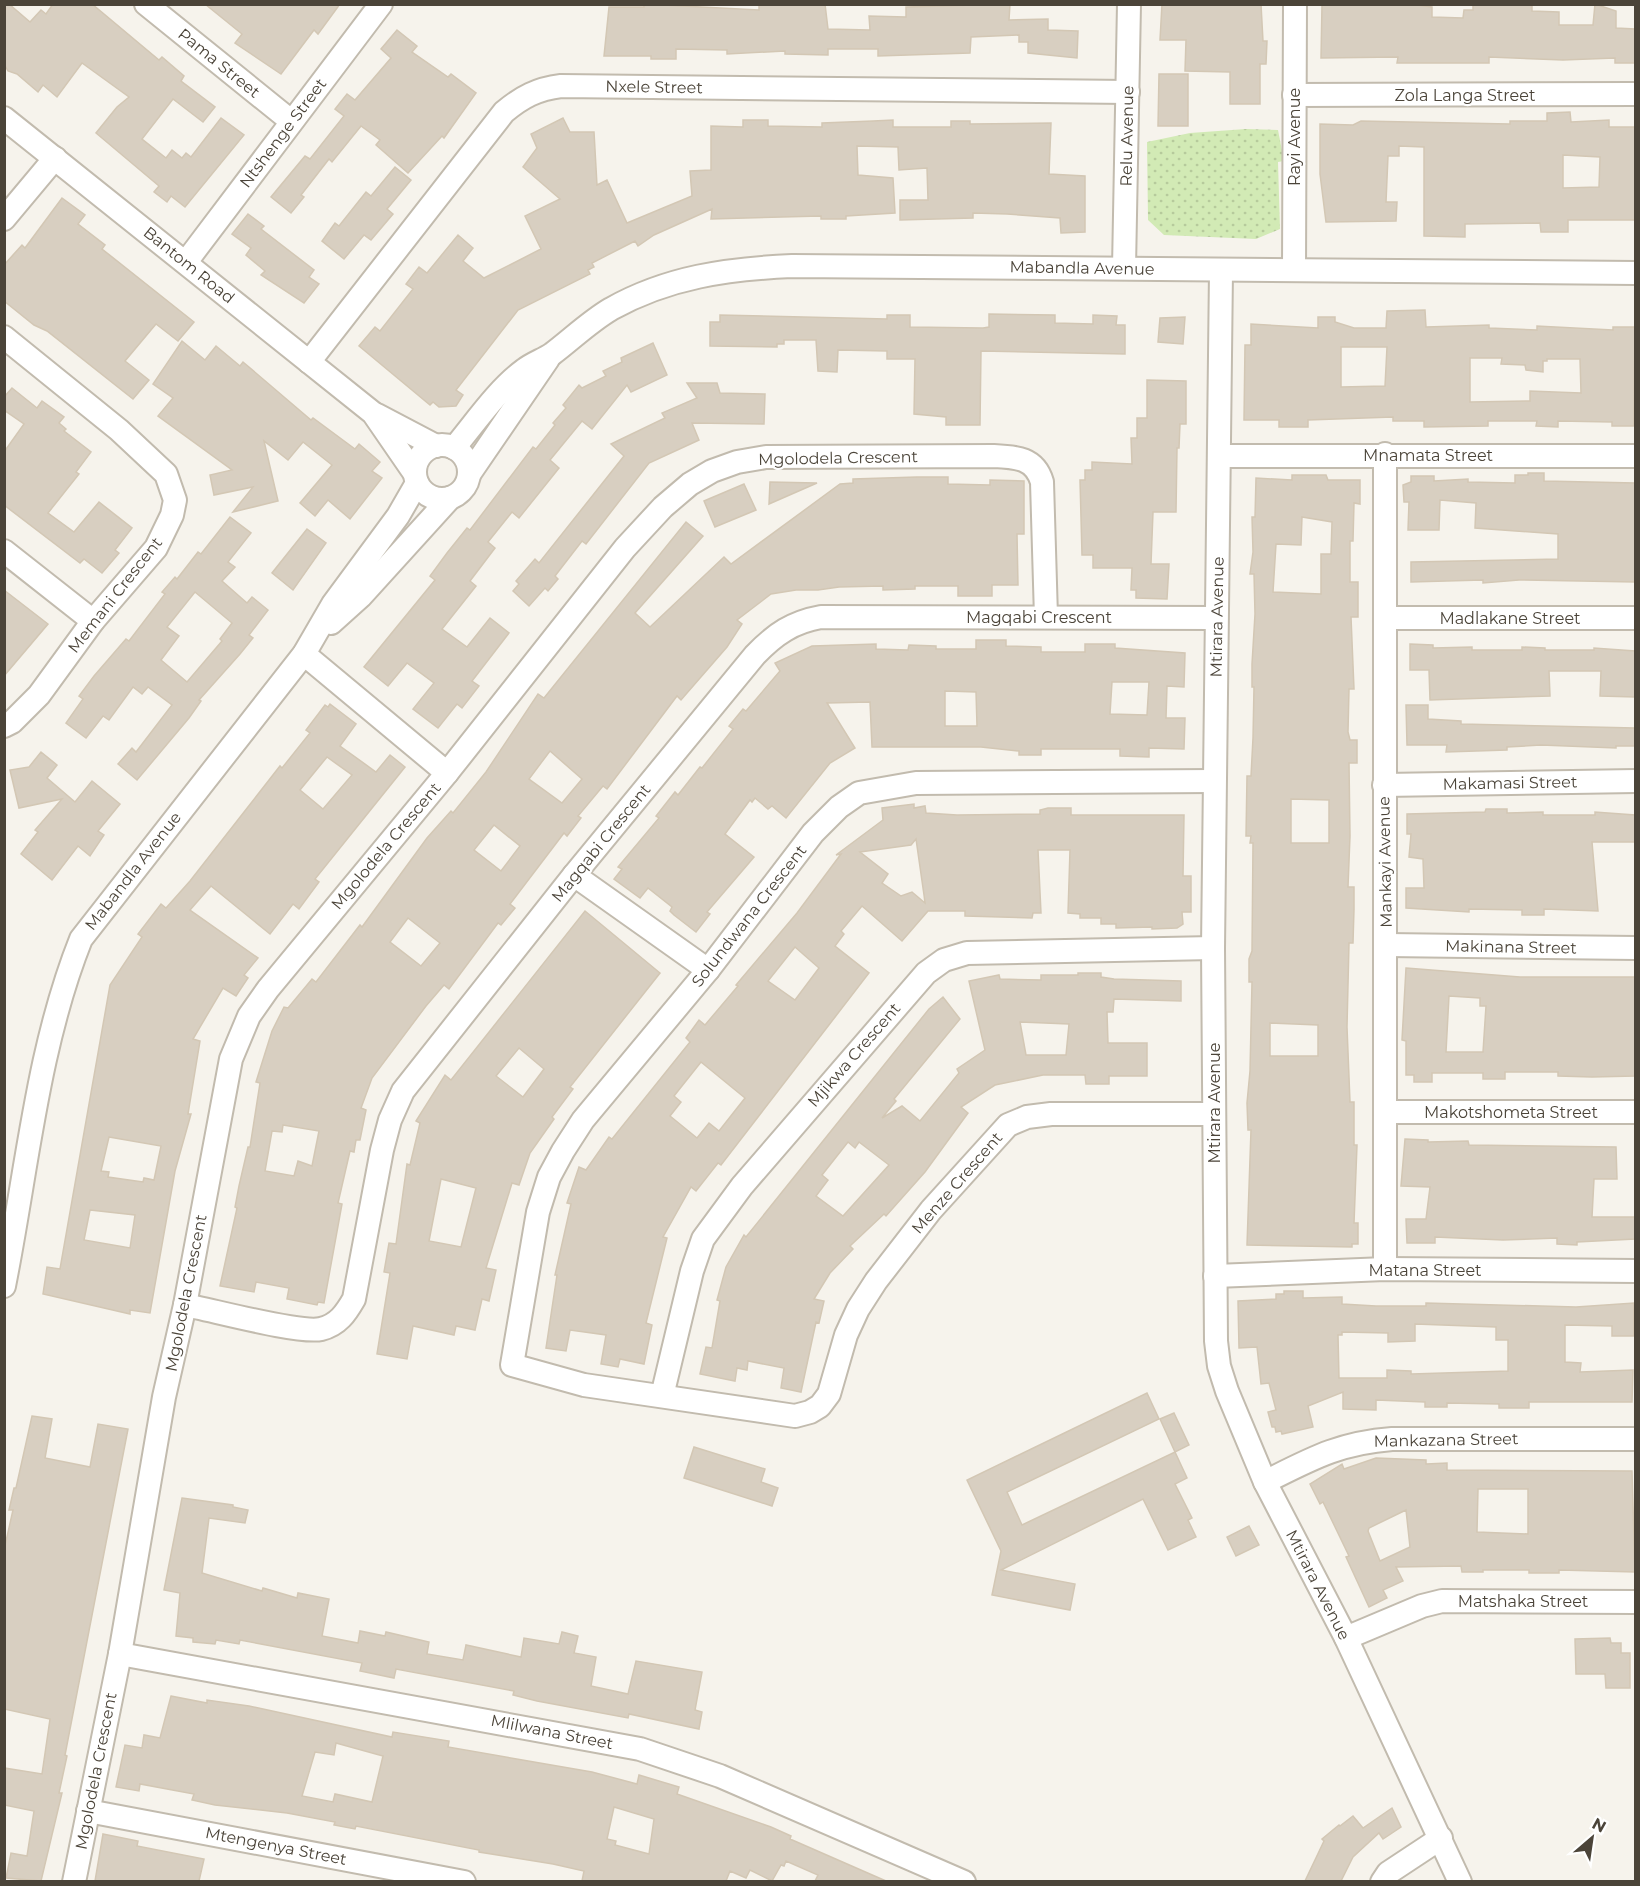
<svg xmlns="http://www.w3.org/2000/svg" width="1640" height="1886" viewBox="0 0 1640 1886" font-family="Montserrat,sans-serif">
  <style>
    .grass { fill: url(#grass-dots) }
    .building { fill: #d8cfc1; stroke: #d3c7b4; stroke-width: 1.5; fill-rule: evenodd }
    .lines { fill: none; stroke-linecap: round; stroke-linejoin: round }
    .minor-casing { stroke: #c2bbae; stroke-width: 26 }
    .minor { stroke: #fff; stroke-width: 22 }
    .labels { text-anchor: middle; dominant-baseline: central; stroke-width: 4.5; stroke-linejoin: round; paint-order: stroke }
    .street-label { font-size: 16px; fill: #4b4439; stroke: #fff }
  </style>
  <defs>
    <pattern id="grass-dots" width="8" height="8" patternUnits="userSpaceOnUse" patternTransform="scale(1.5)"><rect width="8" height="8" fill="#d2eab5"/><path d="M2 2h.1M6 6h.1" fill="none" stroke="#b6ca9c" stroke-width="1.8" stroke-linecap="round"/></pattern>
  </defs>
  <rect width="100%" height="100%" fill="#f6f3ec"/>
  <path class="grass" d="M1246,129L1278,130L1284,161L1278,162L1280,229L1256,239L1164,235L1148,220L1147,142L1190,133Z"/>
  <g class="building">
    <path d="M4,4H9L30,22L41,10L46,14L53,4H92L159,60L162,57L184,76L181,81L215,107L203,122L173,99L142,139L166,158L172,150L182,158L186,153L191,157L221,118L244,135L185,207L171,196L167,202L154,192L159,186L96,133L117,107L129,97L82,63L57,97L43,85L38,92L17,74L8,71L4,64Z"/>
    <path d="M205,4H340L318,34L314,30L281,74L235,43L242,34Z"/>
    <path d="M644,4L759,10V4H825L828,29L870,30L869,16L906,17V7L1010,4L1009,20L1048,19V30L1078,31L1077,58L1028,53V42H1019V35L971,37L970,53L878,56V49H828V55L785,54V51L727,54V50L676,49V59H651V56H604L609,7H644Z"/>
    <path d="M1162,4H1261L1263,41H1267L1266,64H1260V104H1230V72L1185,71L1186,40H1160Z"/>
    <path d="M1410,4L1432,7V17L1463,18L1464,10H1473V4H1532V11L1559,12V25H1593L1595,4L1616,11V28L1635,29V63H1615V58L1563,60L1489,57V63H1397L1398,57L1321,58L1322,5Z"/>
    <path d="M397,30L417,46L412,52L448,77L451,74L476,93L444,138L442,136L408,173L376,145L380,140L361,126L332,162L329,159L301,195L304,197L291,213L271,197L305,156L310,159L344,116L335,109L347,94L355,100L391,58L381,49Z"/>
    <path d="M1159,74H1188V126H1158Z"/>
    <path d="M1570,112L1571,122L1609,120V127H1635V220H1568V232H1541L1540,223L1465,224V237L1424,236V147L1399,146V156H1388L1386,202H1397L1396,221L1326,222L1320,174V124L1353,125L1361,121L1510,124V121H1547V113ZM1563,155L1600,157L1599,187L1563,188Z"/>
    <path d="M563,118L570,132H594L597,185L607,180L627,223L692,196L690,171L711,170V126L743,127V120H768V126L822,127V123L873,121L893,120V127H951V121H970V124L1051,123L1049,174L1085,176V232L1061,233L1060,218L1007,214L973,213V218L900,220V200H928L927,168L899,170L898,147L857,146L858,175L893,178L895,213L846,216V219H821V216L711,219L712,209L654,235L638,246L635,241L592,263L594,267L588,270L590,274L518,310L456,390L463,395L456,406L439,407L433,402L430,405L359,346L375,327L380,331L413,289L406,284L419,267L427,273L458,235L473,248L463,261L484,278L541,249L525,216L560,199L523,167L537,148L531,134Z"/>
    <path d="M395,167L411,180L387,209L393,214L371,240L364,235L344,259L322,241L335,223L339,226L366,192L371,196Z"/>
    <path d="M62,198L85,215L78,224L105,245L102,249L194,322L178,341L156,324L125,361L149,380L133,399L47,331L34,325L4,301V265L22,245L25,248Z"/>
    <path d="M248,214L264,226L261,229L314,270L309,277L319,284L304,303L261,275L265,271L246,255L251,248L232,234Z"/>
    <path d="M1425,310L1426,327L1489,325V328L1537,330V326L1613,330V327H1635L1634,426H1612V422L1558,421V427L1536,426L1537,421H1488V426L1424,427V421H1393V417L1308,420V427H1279V420H1244L1245,345H1251V324L1318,328V317H1335V322L1354,328H1386L1387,311ZM1341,347H1387L1385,386L1341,387ZM1470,358H1502L1501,364L1525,365L1526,370L1543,372V361H1547V359H1580L1581,393L1530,391V401L1470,402Z"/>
    <path d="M989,314L1055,315V323L1093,324V315L1117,316L1116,325H1125V354L981,351L980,425H946V417L914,414L915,359H887V351L838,350L837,372L818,371L816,340H784V344H777V347L710,346V322H720V315L887,319V315H910V327L983,328L989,327Z"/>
    <path d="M1185,317L1183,344L1158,342L1160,318Z"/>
    <path d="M182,341L205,360L216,346L240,366L243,362L311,420L313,418L355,449L359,444L380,462L372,471L382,478L350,519L328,500L315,516L300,503L332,465L303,442L288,460L264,441L278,501L233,512L253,487L214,495L210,475L232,470L158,416L173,398L153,384Z"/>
    <path d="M653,343L667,375L631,392L627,385L592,429L582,421L550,460L559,468L519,518L512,512L488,542L495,548L470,581L476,586L442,629L467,647L490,618L509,633L472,681L479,686L462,708L457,704L438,728L413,709L434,683L407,663L388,686L364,667L435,580L430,576L447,553L467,528L470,530L533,447L536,449L555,425L553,423L566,408L563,405L579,385L582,388L606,376L603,371L622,362L621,358Z"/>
    <path d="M1147,380L1186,381V424H1180L1179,448H1177L1176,512H1153L1151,564H1169L1167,599L1136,598V590H1131L1132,568H1093V555H1082L1080,480H1085V470H1092V462L1132,464L1131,438H1137V418H1147Z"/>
    <path d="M687,383H717L720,393L765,394L764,424L692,423L699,440L649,463L586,544L582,541L555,576L558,579L548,591L545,588L529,606L513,591L519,584L516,581L535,559L539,563L624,456L611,444L665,418L662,413L697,398Z"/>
    <path d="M12,388L37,408L42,401L64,417L59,423L66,429L64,431L91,452L76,472L79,474L48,513L74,532L99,502L132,528L115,550L119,553L102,573L84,559L80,563L4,505V452L24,424L4,410V397Z"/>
    <path d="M1528,473H1544V481L1635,483V582L1519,580L1483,583V580L1411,582V562L1558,559V534L1475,528L1476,503L1440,500L1439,530H1408L1409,502H1404L1403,485L1411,482V476H1434V481L1468,479V482L1515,483V475H1528Z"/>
    <path d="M1292,475H1326L1328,480H1360V504L1354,503L1353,541H1350V582H1358V617H1351L1354,689H1349L1348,732L1350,740H1357V763H1349L1350,836L1348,887H1354V909L1353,943H1349L1347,1027L1350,1102H1354V1145H1357L1354,1223H1358V1244H1352V1247L1247,1245L1251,1130H1248L1247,1103L1250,1071L1252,982H1249V959L1252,951L1253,843H1250L1251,836H1246L1247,776H1251L1253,738L1254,687H1252V664L1255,614L1254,574H1250L1253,552L1252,517H1255L1256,478L1292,480ZM1302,517L1332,522L1331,554H1321V594L1273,592L1276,544L1301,545ZM1291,799L1329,800V843H1291ZM1270,1023L1318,1025V1056H1270Z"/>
    <path d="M917,477H948V484L990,485V480L1024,481V534H1017L1018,585H992V596H958V586H915V589L883,590V586L839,587L818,590H796L771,594L737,620L742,624L727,647L681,700L677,696L607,789L603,786L578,816L581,818L567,836L564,833L510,904L515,908L501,925L498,923L449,989L444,985L426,1006L372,1078L361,1108L366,1110L360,1140H356L354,1152L350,1151L338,1203L342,1204L324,1303L318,1302L317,1305L287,1299L289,1288L256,1282L254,1292L220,1286L237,1208L235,1207L239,1186L248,1147H250L260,1083L256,1082L272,1031L284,1007L288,1008L312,979L316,982L360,925L362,927L427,838L451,811L453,813L486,772L538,694L544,698L686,522L703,536L635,613L650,627L724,557L731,564L840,484L853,483V479ZM550,751L582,779L562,803L529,779ZM494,825L520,846L501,871L474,850ZM408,918L440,943L421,966L390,942ZM283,1125L319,1131L312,1166L298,1161L294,1176L265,1171L272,1131L282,1132Z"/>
    <path d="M770,482L817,483L769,504Z"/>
    <path d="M744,484L756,510L715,527L704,501Z"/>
    <path d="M230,517L251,533L228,562L235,567L222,581L247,603L252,597L268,610L249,635L253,638L240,654L199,700L201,701L189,718L137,780L118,764L132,748L136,752L172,705L148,687L142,694L133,687L109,720L103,716L86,738L66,723L83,699L79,696L94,676L126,639L129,641L165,594L162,592L175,577L177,579L198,552L201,554ZM195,592L232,623L220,639L222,641L187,682L161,660L179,636L167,627Z"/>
    <path d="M307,529L326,543L293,590L272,573Z"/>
    <path d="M4,590L48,624L4,676Z"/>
    <path d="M976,640H1006V646L1041,647V652H1085V644H1115V648L1185,653L1184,687L1167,686L1166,718H1185L1184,749L1149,748V757L1120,756V749H1041V755H1019V751L981,747H872L870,702L827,703L855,748L830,763L786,818L772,806L768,809L755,798L752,802L750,800L725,834L754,857L707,912L710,914L696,932L674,915L670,911L672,907L648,888L640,898L614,879L622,869L618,867L659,818L656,816L675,792L678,795L700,767L702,768L733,729L729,726L743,709L746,711L780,671L775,663L812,646L876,644V649L908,650L909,645L936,646V649H976ZM1112,682H1149L1147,715L1110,714ZM945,691L976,692L977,726H945Z"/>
    <path d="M1410,644L1433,645V648L1472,647V650H1522V647L1545,648V650H1594V648L1635,651V697L1600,696L1601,671H1549L1550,696L1430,700L1429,670H1410Z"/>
    <path d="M330,704L356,724L340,746L376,772L390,755L405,767L315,879L319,882L299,909L293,904L270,934L211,886L190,910L258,958L244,975L248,978L236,996L223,988L193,1039L200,1041L188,1114H191L175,1171L150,1313L130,1310V1314L43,1294L47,1267L60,1269L110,985L142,937L138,934L161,904L166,908L190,881L280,766L282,768L310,733L306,730L325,705L328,707ZM327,757L352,775L323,809L300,790ZM109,1137L161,1146L154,1180L144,1178L143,1182L108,1177L109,1172L101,1171ZM90,1210L135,1215L130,1248L84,1240Z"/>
    <path d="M1406,705H1428V719L1461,721V724L1635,728V746H1616V748L1541,745L1507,747V750L1446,752L1447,745H1407Z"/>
    <path d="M41,752L57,765L47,778L75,802L92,781L120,804L98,831L104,835L90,856L78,846L52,880L21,854L38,832L35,830L62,799L19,808L10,770L29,767Z"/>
    <path d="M914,804V808L925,806L926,813L957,815L1040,814V810L1048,808H1071V815H1184L1183,876H1191V912H1182L1183,924L1177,928L1152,929V927L1116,928V924H1101V918H1080V914L1068,913L1070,850H1038L1041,913H1033L1032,918L965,916V911H928L902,941L862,906L841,931L844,934L835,946L869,973L721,1165L718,1163L696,1191L691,1187L663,1237L667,1238L646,1323L652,1325L644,1364L620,1359L618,1367L601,1364L606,1335L570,1330L566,1351L546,1348L557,1275H555L571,1204L567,1203L579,1167L586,1170L609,1137L612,1139L690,1042L686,1038L699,1020L705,1025L738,986L736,985L797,913L841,854L836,855L883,820L882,808ZM916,839L924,895L925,903L912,892L901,896L882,883L888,874L860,852L911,845ZM795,947L819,968L795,1000L768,981ZM701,1062L745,1098L719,1131L709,1123L697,1138L670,1116L681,1102L674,1096Z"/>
    <path d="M1486,809H1507V813L1543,812V815H1595V812L1635,815V842H1592L1598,911L1544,909V915H1522V910L1469,909V912L1406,908V888H1424L1423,859L1409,857L1411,834H1407V814L1485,812Z"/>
    <path d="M585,911L660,973L570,1087L573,1089L552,1117L554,1119L530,1153L519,1185L512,1183L486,1268L496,1270L489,1301L482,1299L475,1330L456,1326L454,1335L413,1326L407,1359L377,1354L390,1273L384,1272L389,1243L396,1244L407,1164L410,1165L420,1123L416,1121L445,1075L451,1080ZM519,1048L544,1069L523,1097L496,1076ZM441,1179L476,1188L461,1247L429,1241Z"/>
    <path d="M1406,968L1520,977H1635V1076L1592,1077L1558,1076V1072H1505V1079H1483V1073H1432V1082H1414V1075H1406V1041L1402,1040ZM1449,996L1480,998V1006H1486L1483,1052H1446Z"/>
    <path d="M1078,973H1101V977L1114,979L1181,981V1001L1114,999L1113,1012H1107L1108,1043H1147V1076H1109V1084H1086L1085,1075H1043L995,1085L961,1107L968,1113L925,1172L886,1216L884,1214L850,1246L853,1249L830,1273L814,1299L824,1301L819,1323L816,1322L801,1392L781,1388L784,1368L748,1361L747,1370L737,1368L735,1381L700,1374L706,1347L712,1348L720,1301L717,1300L726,1267L744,1235L746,1237L929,1009L943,997L960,1019L894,1099L896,1101L882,1118L902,1106L920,1121L959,1073L957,1069L985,1050L969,981L999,975L1000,979L1041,980V975H1078ZM1020,1022L1069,1024L1066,1055H1026ZM848,1142L855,1148L859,1142L889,1165L843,1216L816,1196L828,1180L822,1175Z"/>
    <path d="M1405,1139L1428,1140V1142L1468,1141L1469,1145L1616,1147L1617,1179H1594L1592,1217H1635V1239L1577,1242V1245L1557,1244V1238L1503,1240L1435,1237V1243H1407L1406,1219H1426L1430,1187L1401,1186Z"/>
    <path d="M1284,1291H1303V1298L1342,1297V1304L1376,1306H1426V1303L1576,1307L1634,1303V1336H1612V1326L1565,1325V1362L1581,1363L1580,1372L1633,1370L1632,1402H1529V1408H1499V1404L1447,1403V1407H1425V1402L1376,1400V1410L1343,1409V1392L1308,1406L1313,1427L1282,1434L1281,1431L1276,1432L1275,1427H1272L1268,1412L1276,1410L1269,1383L1261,1384L1257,1347L1239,1348L1238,1301L1276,1299V1294H1284ZM1415,1324L1496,1327V1340H1508V1371L1411,1374V1371L1387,1370V1378H1339L1338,1335H1342V1332L1388,1333V1342L1415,1341Z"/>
    <path d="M1147,1393L1159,1419L1007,1492L1022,1525L1175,1452L1187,1478L1175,1484L1192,1518L1188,1520L1196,1537L1168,1550L1143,1499L1001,1570L1075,1584L1070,1610L992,1595L1001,1551L967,1480Z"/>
    <path d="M1174,1413L1189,1445L1175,1452L1160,1419Z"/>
    <path d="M32,1416L52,1419L45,1458L90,1467L98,1424L128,1429L65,1755L67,1756L59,1793H62L41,1881L6,1878L11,1853L27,1856L34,1811L4,1805V1768L42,1774L50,1719L4,1709V1550L13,1510H9L14,1488H16Z"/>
    <path d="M694,1447L765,1469L761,1482L778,1488L772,1506L684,1478Z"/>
    <path d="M1376,1458L1426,1460V1464L1447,1463V1470L1632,1471L1635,1572L1559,1570V1573H1529V1570H1483V1572H1462L1461,1566L1396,1567L1403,1581L1383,1590L1387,1598L1369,1607L1346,1557L1349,1556L1323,1502L1320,1504L1310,1484L1342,1464L1344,1469ZM1478,1489H1528V1534L1477,1532ZM1406,1510L1410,1547L1380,1561L1368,1531L1369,1528Z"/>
    <path d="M182,1498L233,1505V1507L248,1510L245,1523L209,1518L202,1573L262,1591L263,1588L297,1598L298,1593L329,1599L322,1636L358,1643L360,1631L385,1636L386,1632L429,1642L427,1654L463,1660L466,1645L521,1657L524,1638L559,1644L562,1632L578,1636L574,1653L596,1657L591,1686L628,1694L636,1661L702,1672L695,1710L702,1712L699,1729L629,1714L628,1718L537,1701L513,1695L514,1691L396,1669L394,1678L360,1671L362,1663L240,1640L239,1644L216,1640L215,1644L193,1642V1638L176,1636L180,1593L164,1590Z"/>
    <path d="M1249,1526L1259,1545L1236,1556L1227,1537Z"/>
    <path d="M1610,1638L1611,1643H1621V1653H1630V1688H1606L1605,1674H1576L1575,1639Z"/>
    <path d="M171,1696L207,1703V1700L249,1706L392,1737L393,1732L449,1741L448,1747L592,1772L637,1784L639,1775L679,1787L677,1794L771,1827L791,1836L790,1839L886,1881H815L818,1875L786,1861L784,1866L781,1865L772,1881L750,1870L746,1878L730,1871L726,1881H582L584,1871L553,1864L479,1852V1850L356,1826L355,1829L334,1825L335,1822L287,1813L215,1805L192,1800L194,1794L140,1784L139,1791L116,1787L125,1745L142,1748L144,1735L160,1738ZM336,1743L383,1756L372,1802L335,1794L333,1802L302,1796L315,1752L334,1755ZM614,1807L654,1819L649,1854L615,1845L616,1841L607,1839Z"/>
    <path d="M1392,1808L1401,1827L1383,1839L1379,1833L1353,1857L1341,1881H1305L1324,1841L1322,1839L1339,1825L1340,1826L1353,1816L1363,1828Z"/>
    <path d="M103,1834L138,1841L137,1846L204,1859L199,1881H95Z"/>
  </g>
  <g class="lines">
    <defs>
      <g id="minor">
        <path d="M146,4L291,121"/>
        <path d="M1294,95L1636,94"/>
        <path d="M4,118L373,413L415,474"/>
        <path d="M4,219L55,158"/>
        <path d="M186,262L381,4"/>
        <path d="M1124,268L1129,4"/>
        <path d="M1294,269L1295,4"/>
        <path d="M1221,271L1213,948L1216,1341L1219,1366L1227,1391L1265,1482L1346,1638L1460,1882"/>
        <path d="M4,337L119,430L166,474L175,500L172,515L156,548L93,621L39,695L12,722L4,726"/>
        <path d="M309,362L504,112C522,97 537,89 561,86L1128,92"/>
        <path d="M377,415L436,446"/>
        <circle cx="442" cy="472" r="27"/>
        <path d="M454,448C475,423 497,390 524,370C533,363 543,360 552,354C572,339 589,322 611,309C668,277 727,269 792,266L1636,273"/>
        <path d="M1385,454V1269"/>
        <path d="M1220,456H1636"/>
        <path d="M470,473L548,359"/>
        <path d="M4,551L93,621"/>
        <path d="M1385,618H1636"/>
        <path d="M331,623L361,596L450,498"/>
        <path d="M304,654L447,773"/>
        <path d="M1214,781L916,783L859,793L839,807L813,833L708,970L583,1120L563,1151L549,1177L538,1212L512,1365L584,1385L795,1416L810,1412L820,1406L829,1394L846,1335L858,1309L876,1281L931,1210L1008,1125L1027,1117L1051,1114H1214"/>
        <path d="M1384,785L1636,781"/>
        <path d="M574,875L708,970"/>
        <path d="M1387,945L1636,948"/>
        <path d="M1386,1112H1636"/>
        <path d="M1215,1276L1385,1269L1636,1271"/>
        <path d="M4,1286C27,1171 37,1049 81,939L304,654L333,604L398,516L417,483"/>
        <path d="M185,1305C212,1310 300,1334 321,1329C338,1325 346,1313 354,1299L382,1150L390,1120L403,1091L574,875L755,655C775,634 793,622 821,617L1216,618"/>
        <path d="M662,1396L692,1271L703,1239L742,1186L926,973L944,960L967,953L1213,948"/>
        <path d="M1265,1482C1311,1459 1339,1443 1392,1439H1636"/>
        <path d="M1346,1638L1422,1606L1442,1601L1636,1602"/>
        <path d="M120,1654L640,1749L720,1776L964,1882"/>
        <path d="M88,1811L464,1882"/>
        <path d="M74,1882L120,1654L164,1397L185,1305L231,1059L249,1016L268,989L447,773L625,548L663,507L690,484L712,471L737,462L766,457L994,456C1017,457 1035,458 1042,482L1046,617"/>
        <path d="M1382,1882L1388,1873L1441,1838"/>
      </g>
    </defs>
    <use href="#minor" class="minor-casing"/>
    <use href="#minor" class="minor"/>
  </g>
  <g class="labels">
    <g class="street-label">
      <text transform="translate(219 63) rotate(39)">Pama Street</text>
      <text transform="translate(654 87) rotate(1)">Nxele Street</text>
      <text x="1465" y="95">Zola Langa Street</text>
      <text transform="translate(283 133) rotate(-53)">Ntshenge Street</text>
      <text transform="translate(1127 136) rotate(-89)">Relu Avenue</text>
      <text transform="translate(1294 137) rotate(-90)">Rayi Avenue</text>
      <text transform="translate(189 265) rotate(39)">Bantom Road</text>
      <text transform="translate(1082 268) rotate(1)">Mabandla Avenue</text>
      <text x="1428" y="455">Mnamata Street</text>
      <text transform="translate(838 458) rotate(-1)">Mgolodela Crescent</text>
      <text transform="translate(115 595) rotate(-52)">Memani Crescent</text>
      <text x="1039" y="617">Magqabi Crescent</text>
      <text transform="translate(1217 617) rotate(-89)">Mtirara Avenue</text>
      <text x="1510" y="618">Madlakane Street</text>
      <text transform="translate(1510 783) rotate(-1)">Makamasi Street</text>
      <text transform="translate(601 843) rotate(-51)">Magqabi Crescent</text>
      <text transform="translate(386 846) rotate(-50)">Mgolodela Crescent</text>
      <text transform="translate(1385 862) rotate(-91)">Mankayi Avenue</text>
      <text transform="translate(133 871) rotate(-52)">Mabandla Avenue</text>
      <text transform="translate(749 916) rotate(-52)">Solundwana Crescent</text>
      <text transform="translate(1511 947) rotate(1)">Makinana Street</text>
      <text transform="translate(854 1055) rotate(-49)">Mjikwa Crescent</text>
      <text transform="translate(1214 1103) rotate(-90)">Mtirara Avenue</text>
      <text x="1511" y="1112">Makotshometa Street</text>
      <text transform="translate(957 1183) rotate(-49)">Menze Crescent</text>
      <text x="1425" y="1270">Matana Street</text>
      <text transform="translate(186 1293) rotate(-79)">Mgolodela Crescent</text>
      <text transform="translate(1446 1440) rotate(-1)">Mankazana Street</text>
      <text transform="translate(1318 1585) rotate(63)">Mtirara Avenue</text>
      <text x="1523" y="1601">Matshaka Street</text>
      <text transform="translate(552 1732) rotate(11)">Mlilwana Street</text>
      <text transform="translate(96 1771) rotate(-79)">Mgolodela Crescent</text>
      <text transform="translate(276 1846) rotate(11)">Mtengenya Street</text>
    </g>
  </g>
  <rect width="1640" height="1886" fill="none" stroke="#4b4439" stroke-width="12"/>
  <g transform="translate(1592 1838) rotate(29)" stroke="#ffffff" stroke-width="4.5" paint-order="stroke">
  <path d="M0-4.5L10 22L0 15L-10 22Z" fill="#4b4439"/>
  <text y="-9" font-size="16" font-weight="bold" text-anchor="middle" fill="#4b4439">N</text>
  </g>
</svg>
